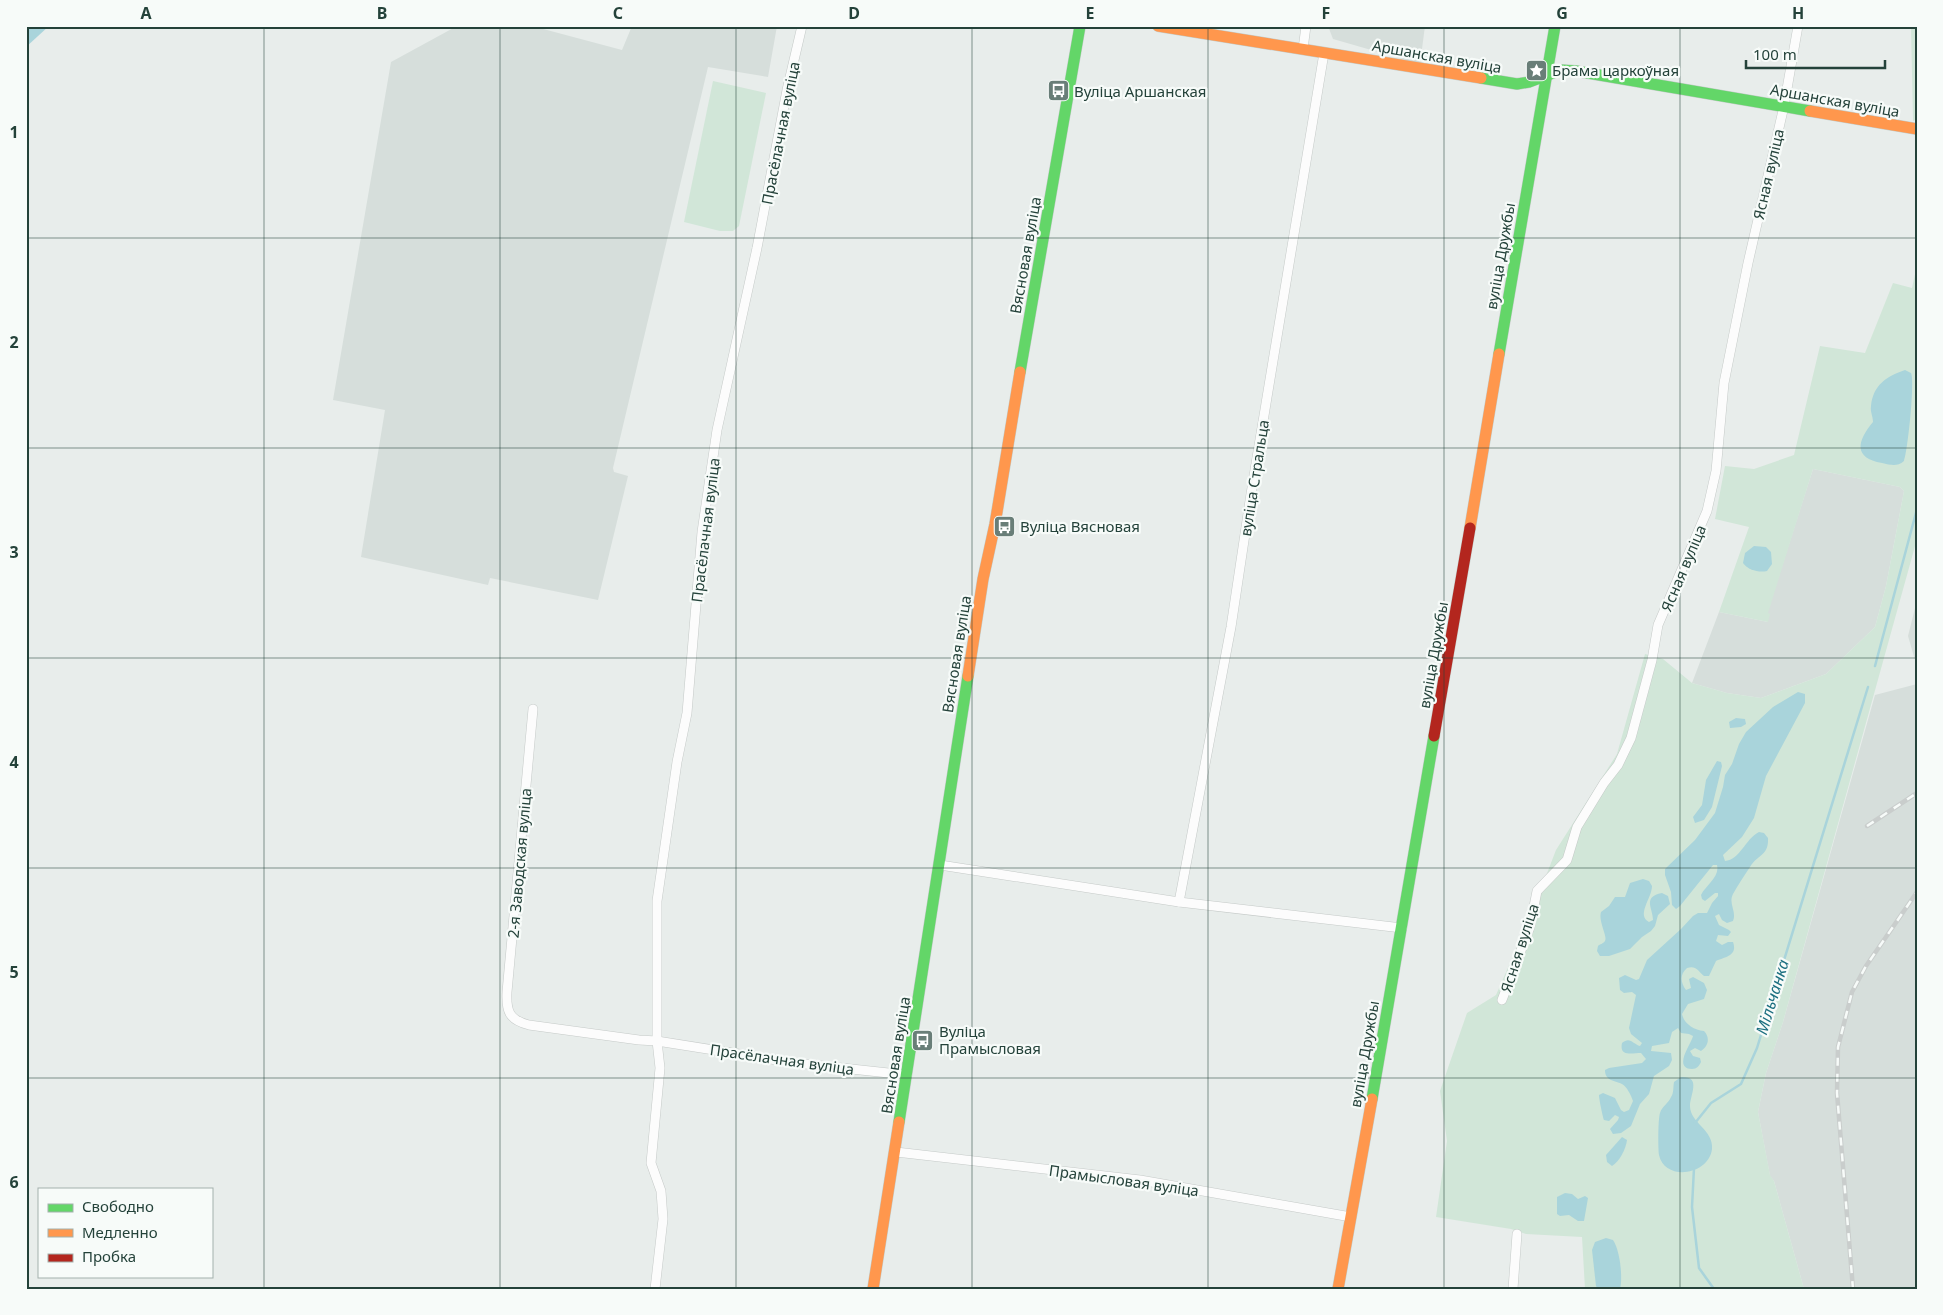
<svg xmlns="http://www.w3.org/2000/svg" width="1943" height="1315" viewBox="0 0 1943 1315" font-family="'Noto Sans',sans-serif">
  <style>
    .built { fill: #d6dedb }
    .green { fill: #d1e6d8 }
    .water { fill: #a9d4db }
    .lines { fill: none; stroke-linecap: round; stroke-linejoin: round }
    .stream { stroke: #a9d4db; stroke-width: 2.5 }
    .street-casing { stroke: #c5cac8; stroke-width: 10 }
    .fast-casing { stroke: #c3cbc8; stroke-width: 12 }
    .slow-casing { stroke: #c3cbc8; stroke-width: 12 }
    .jam-casing { stroke: #c3cbc8; stroke-width: 12 }
    .street { stroke: #fcfcfc; stroke-width: 9 }
    .fast { stroke: #63d668; stroke-width: 11 }
    .slow { stroke: #ff974d; stroke-width: 11 }
    .jam { stroke: #b3261e; stroke-width: 11 }
    .rail-casing { stroke: #c9cdcc; stroke-width: 4.5 }
    .rail { stroke: #f7fbf9; stroke-width: 2.5; stroke-dasharray: 8; stroke-linecap: butt }
    .grid { fill: none; stroke: #24423a; stroke-width: 1; stroke-opacity: 0.55 }
    .labels { text-anchor: middle; dominant-baseline: central; stroke-width: 4.5; stroke-linejoin: round; paint-order: stroke }
    .street-label { font-size: 15px; fill: #24423a; stroke: #f7fbf9 }
    .poi-label { font-size: 15px; fill: #24423a; stroke: #f7fbf9; text-anchor: start }
    .water-label { font-size: 16px; font-style: italic; fill: #1c6f80; stroke: #f7fbf9 }
    .neatline { fill: none; stroke: #24423a; stroke-width: 2 }
    .grid-label { font-size: 16px; text-anchor: middle; font-weight: bold; fill: #24423a }
  </style>
  <rect width="100%" height="100%" fill="#e8edeb"/>
  <g class="built">
    <path d="M457,26H532L622,50L632,26H777L768,77L708,67L613,468L614,472L628,476L598,600L490,578L488,585L361,557L385,410L333,400L391,62Z"/>
    <path d="M1328,26H1425L1420,64L1333,39Z"/>
    <path d="M1813,469L1900,487L1904,491L1886,586L1875,627L1826,674L1761,698L1727,693L1692,683L1719,612L1768,622L1767,613Z"/>
    <path d="M1917,600V667L1908,636Z"/>
    <path d="M1917,684V1289H1804L1774,1181L1770,1176L1758,1112L1766,1073L1783,1022L1875,695Z"/>
  </g>
  <g class="green">
    <path d="M1911,26H1917V119L1913,121Z"/>
    <path d="M713,81L766,93L739,226L733,231H720L684,222Z"/>
    <path d="M1917,265V539L1783,1022L1766,1073L1758,1112L1770,1175L1774,1181L1804,1289H1585L1582,1237L1526,1234L1511,1229L1436,1217L1447,1141L1440,1091L1467,1013L1496,995L1529,920L1556,850L1617,754L1645,654L1663,659L1692,683L1727,693L1761,698L1826,674L1875,627L1886,586L1904,491L1900,487L1813,469L1768,613L1770,614L1768,622L1719,612L1749,527L1715,519L1725,466L1754,469L1794,455L1820,346L1865,353L1893,283L1912,288Z"/>
  </g>
  <g class="water">
    <path d="M28,26H49L26,47V28Z"/>
    <path d="M1905,370L1911,373C1915,381 1908,450 1904,461C1897,467 1891,465 1882,463C1853,458 1857,441 1873,422C1873,416 1870,412 1871,406C1873,385 1887,376 1905,370Z"/>
    <path d="M1754,546L1766,547L1771,552L1772,564L1767,571C1759,573 1748,570 1743,563L1745,553Z"/>
    <path d="M1798,692L1805,694V703L1766,776L1754,818L1742,837L1723,855L1725,861C1740,860 1745,839 1759,832L1764,833L1768,838C1769,856 1757,855 1750,867C1744,876 1738,885 1733,894C1728,904 1737,911 1733,921L1727,923L1722,920L1719,914L1715,916L1719,925L1729,930L1731,932L1728,936L1718,935L1716,941L1722,945L1728,942H1733C1738,956 1725,957 1716,961L1709,976H1704C1698,971 1696,965 1687,968C1680,974 1680,982 1686,990L1691,988L1689,979L1693,977L1704,983L1707,990L1704,999L1688,1004L1682,1014C1684,1024 1694,1030 1704,1031C1710,1037 1709,1046 1701,1051L1695,1048L1690,1051L1693,1056L1700,1058L1701,1062C1699,1066 1697,1069 1692,1069C1672,1068 1692,1043 1693,1036L1689,1034L1681,1033L1678,1028L1672,1032L1669,1043L1652,1046L1651,1051L1671,1053L1672,1060L1669,1066L1654,1076L1649,1094L1640,1104L1631,1126L1621,1133L1613,1134L1610,1129L1618,1120L1619,1117L1615,1115L1609,1121L1604,1120C1603,1118 1599,1099 1599,1095L1603,1093L1615,1098L1621,1110L1624,1112L1629,1110L1633,1101C1631,1095 1627,1087 1622,1084C1614,1080 1605,1081 1605,1070L1609,1068L1642,1063L1646,1059L1641,1053C1632,1053 1619,1057 1622,1043C1630,1036 1633,1044 1640,1046L1642,1043L1631,1034L1629,1028L1636,995L1632,992L1624,993L1620,990L1619,978L1625,975L1636,980L1639,979L1647,960L1681,929L1693,916L1698,913H1707L1712,903L1718,896V893H1715L1705,901L1702,899L1701,895C1706,885 1720,877 1717,865H1713L1680,906L1676,909L1672,905L1671,892L1665,875V869L1695,840L1715,813L1723,787L1725,775L1732,764L1739,744L1746,732L1773,707Z"/>
    <path d="M1736,718L1745,719L1746,724L1741,727L1730,728L1729,722Z"/>
    <path d="M1717,761L1721,762L1722,766L1712,807L1704,820L1695,823L1693,817L1702,805L1706,780Z"/>
    <path d="M1643,879L1649,881L1652,886C1652,898 1636,915 1649,922L1653,920C1653,908 1642,897 1662,893L1668,896L1670,904L1658,915L1655,926L1651,931L1642,937L1630,949L1609,956H1600L1597,951L1598,946C1600,944 1603,944 1605,941C1608,937 1598,921 1601,912L1609,906L1615,897H1625L1630,883Z"/>
    <path d="M1681,1077C1702,1076 1690,1095 1690,1106C1690,1123 1714,1130 1712,1149C1709,1175 1665,1182 1659,1155C1658,1147 1658,1119 1660,1113C1662,1106 1669,1103 1671,1097C1674,1093 1673,1087 1674,1082Z"/>
    <path d="M1622,1137L1627,1140C1626,1149 1619,1162 1612,1166L1607,1162L1606,1155Z"/>
    <path d="M1565,1193L1572,1194L1578,1199L1585,1196L1588,1198L1584,1221H1578L1569,1215L1560,1216L1557,1214V1197Z"/>
    <path d="M1606,1238L1613,1240C1620,1250 1623,1278 1620,1289H1598L1596,1286L1592,1250L1595,1242Z"/>
  </g>
  <g class="lines">
    <g class="stream">
      <path d="M1875,666L1917,509"/>
      <path d="M1695,1123L1711,1103L1741,1084L1757,1048L1868,687"/>
      <path d="M1694,1168L1692,1207L1699,1268L1714,1289"/>
    </g>
    <defs>
      <g id="street">
        <path d="M1303,49L1306,26"/>
        <path d="M533,709L507,992C506,1011 509,1020 529,1025L639,1040L657,1041L796,1063L907,1075"/>
        <path d="M940,865L1179,902L1402,928"/>
        <path d="M1179,902L1231,627L1251,494L1324,53"/>
        <path d="M1502,1000L1530,927L1537,891L1567,860L1577,827L1604,783L1618,765L1631,738L1652,660L1658,625L1707,511L1716,471L1724,383L1748,263L1784,106L1798,26"/>
        <path d="M896,1152L1140,1180L1351,1217"/>
        <path d="M655,1289L663,1219L661,1191L651,1163L660,1068L657,1041V901L677,762L687,713L702,532L717,430L757,248L787,90L802,26"/>
        <path d="M1513,1289L1517,1234"/>
      </g>
      <g id="fast">
        <path d="M1481,78L1517,84L1529,82L1561,70L1576,71L1810,111"/>
        <path d="M1499,354L1555,26"/>
        <path d="M1020,372L1080,26"/>
        <path d="M1372,1099L1434,736"/>
        <path d="M899,1122L968,676"/>
      </g>
      <g id="slow">
        <path d="M1158,26L1481,78"/>
        <path d="M1810,111L1917,129"/>
        <path d="M1470,528L1499,354"/>
        <path d="M968,676L983,579L995,524L1020,372"/>
        <path d="M873,1289L899,1122"/>
        <path d="M1338,1289L1372,1099"/>
      </g>
      <path id="jam" d="M1434,736L1470,528"/>
    </defs>
    <use href="#street" class="street-casing"/>
    <use href="#fast" class="fast-casing"/>
    <use href="#slow" class="slow-casing"/>
    <use href="#jam" class="jam-casing"/>
    <use href="#street" class="street"/>
    <use href="#fast" class="fast"/>
    <use href="#slow" class="slow"/>
    <use href="#jam" class="jam"/>
    <defs>
      <g id="rail">
        <path d="M1867,826L1917,793"/>
        <path d="M1853,1289L1837,1093L1838,1047L1852,992L1866,966L1917,892"/>
      </g>
    </defs>
    <use href="#rail" class="rail-casing"/>
    <use href="#rail" class="rail"/>
  </g>
  <path class="grid" d="M264,26V1289M500,26V1289M736,26V1289M972,26V1289M1208,26V1289M1444,26V1289M1680,26V1289M26,238H1917M26,448H1917M26,658H1917M26,868H1917M26,1078H1917"/>
  <defs>
    <symbol id="sight-square" viewBox="-11 -11 22 22"><rect x="-9" y="-9" width="18" height="18" rx="4" fill="#697e78" stroke="#f7fbf9"/><path d="M0-6L1.8-2.2L6-1.7L2.9 1.2L3.7 5.4L0 3.3L-3.7 5.4L-2.9 1.2L-6-1.7L-1.8-2.2Z" fill="#fff"/></symbol>
    <symbol id="bus-square" viewBox="-11 -11 22 22"><rect x="-9" y="-9" width="18" height="18" rx="4" fill="#697e78" stroke="#f7fbf9"/><path d="M-5-6H5V4H4V6H2V4H-2V6H-4V4H-5ZM-3.5-4V0h7V-4ZM-3.5 1.2v1.5H-2V1.2ZM2 1.2v1.5H3.5V1.2Z" fill="#fff"/></symbol>
  </defs>
  <g fill-rule="evenodd">
    <use href="#sight-square" x="1524" y="58" width="25" height="25"/>
    <use href="#bus-square" x="1046" y="78" width="25" height="25"/>
    <use href="#bus-square" x="992" y="514" width="25" height="25"/>
    <use href="#bus-square" x="910" y="1028" width="25" height="25"/>
  </g>
  <g class="labels">
    <g class="street-label">
      <text transform="translate(1437 56) rotate(10)">Аршанская вуліца</text>
      <text transform="translate(1835 100) rotate(10)">Аршанская вуліца</text>
      <text transform="translate(780 133) rotate(-79)">Прасёлачная вуліца</text>
      <text transform="translate(1768 174) rotate(-77)">Ясная вуліца</text>
      <text transform="translate(1025 255) rotate(-80)">Вясновая вуліца</text>
      <text transform="translate(1500 256) rotate(-80)">вуліца Дружбы</text>
      <text transform="translate(1254 478) rotate(-81)">вуліца Стральца</text>
      <text transform="translate(705 530) rotate(-83)">Прасёлачная вуліца</text>
      <text transform="translate(1683 568) rotate(-67)">Ясная вуліца</text>
      <text transform="translate(956 654) rotate(-81)">Вясновая вуліца</text>
      <text transform="translate(1433 655) rotate(-80)">вуліца Дружбы</text>
      <text transform="translate(519 863) rotate(-85)">2-я Заводская вуліца</text>
      <text transform="translate(1519 948) rotate(-72)">Ясная вуліца</text>
      <text transform="translate(1364 1054) rotate(-80)">вуліца Дружбы</text>
      <text transform="translate(895 1055) rotate(-81)">Вясновая вуліца</text>
      <text transform="translate(782 1059) rotate(8)">Прасёлачная вуліца</text>
      <text transform="translate(1124 1180) rotate(8)">Прамысловая вуліца</text>
    </g>
    <g class="poi-label">
      <text x="1552" y="70">Брама царкоўная</text>
      <text x="1074" y="91">Вуліца Аршанская</text>
      <text x="1020" y="526">Вуліца Вясновая</text>
      <text x="939" y="1031">Вуліца<tspan x="939" dy="17">Прамысловая</tspan></text>
    </g>
    <g class="water-label">
      <text transform="translate(1772 997) rotate(-73)">Мільчанка</text>
    </g>
  </g>
  <rect width="1943" height="1315" fill="none" stroke="#f7fbf9" stroke-width="55"/>
  <rect x="38" y="1188" width="175" height="90" fill="#f7fbf9" stroke="#a3b1ad"/>
  <rect x="48" y="1204" width="25" height="8" fill="#63d668" stroke="#a3b1ad"/>
  <text x="82" y="1212" font-size="15" fill="#24423a">Свободно</text>
  <rect x="48" y="1229" width="25" height="8" fill="#ff974d" stroke="#a3b1ad"/>
  <text x="82" y="1238" font-size="15" fill="#24423a">Медленно</text>
  <rect x="48" y="1254" width="25" height="8" fill="#b3261e" stroke="#a3b1ad"/>
  <text x="82" y="1262" font-size="15" fill="#24423a">Пробка</text>
  <path d="M1746 60v8h139v-8" fill="none" stroke="#24423a" stroke-width="2.5"/>
  <text x="1753" y="60" font-size="15" fill="#24423a" stroke="#f7fbf9" stroke-width="4" paint-order="stroke">100 m</text>
  <rect x="28" y="28" width="1888" height="1260" class="neatline"/>
  <g class="grid-label">
    <text x="146" y="19">A</text>
    <text x="382" y="19">B</text>
    <text x="618" y="19">C</text>
    <text x="854" y="19">D</text>
    <text x="1090" y="19">E</text>
    <text x="1326" y="19">F</text>
    <text x="1562" y="19">G</text>
    <text x="1798" y="19">H</text>
    <text x="14" y="138">1</text>
    <text x="14" y="348">2</text>
    <text x="14" y="558">3</text>
    <text x="14" y="768">4</text>
    <text x="14" y="978">5</text>
    <text x="14" y="1188">6</text>
  </g>
</svg>
